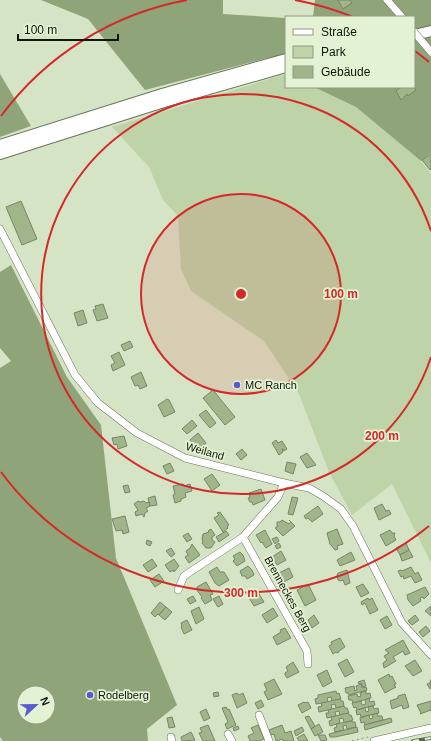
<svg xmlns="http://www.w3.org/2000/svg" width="431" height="741" viewBox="0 0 431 741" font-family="Helvetica,sans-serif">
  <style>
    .green { fill: #bed3a8 }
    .forest { fill: #90a479; fill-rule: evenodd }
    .building { fill: #a1b58a; stroke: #788569 }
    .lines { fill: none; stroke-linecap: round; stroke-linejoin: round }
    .minor-casing { stroke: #68755a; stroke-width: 8 }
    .highway-casing { stroke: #68755a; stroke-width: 12 }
    .path { stroke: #87917b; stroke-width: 1; stroke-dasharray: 2 3; stroke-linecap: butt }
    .minor { stroke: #fff; stroke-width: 7 }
    .highway { stroke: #fff; stroke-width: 10 }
    .rail-casing { stroke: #5b6351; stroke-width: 3.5 }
    .rail { stroke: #e3f2d3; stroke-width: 2; stroke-dasharray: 6; stroke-linecap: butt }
    .minor-bridge-casing { stroke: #68755a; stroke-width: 8; stroke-linecap: butt }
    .minor-bridge { stroke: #fff; stroke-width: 7 }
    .ring { fill: none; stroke: #d62828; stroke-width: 2 }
    .poi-dot { fill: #595ad2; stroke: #e3f2d3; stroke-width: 1.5 }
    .labels { text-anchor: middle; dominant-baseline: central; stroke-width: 3.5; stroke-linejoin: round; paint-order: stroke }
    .poi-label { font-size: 11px; fill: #11150b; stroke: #e3f2d3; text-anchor: start }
    .street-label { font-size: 11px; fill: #11150b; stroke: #e3f2d3 }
    .centre { fill: #d62828; stroke: #e3f2d3; stroke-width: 2 }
    .ring-label { font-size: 12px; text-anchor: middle; font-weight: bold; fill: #d62828; stroke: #e3f2d3; stroke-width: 3.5; stroke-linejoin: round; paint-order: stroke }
  </style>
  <rect width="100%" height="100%" fill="#d6e4c6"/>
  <path class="green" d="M286,74V87H314L356,107L421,161L431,174V563L392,484L352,515L329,472L299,394L264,341L191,291L181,269L178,216L163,200L149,167L112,127Z"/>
  <g class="forest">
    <path d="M41,0H223V14L286,18V74L271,57L145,90L88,19Z"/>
    <path d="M315,0H431V153L421,161L356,107L314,87H414V17H313Z"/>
    <path d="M0,74L31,126L0,137Z"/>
    <path d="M11,265L67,377L101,425L116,558L177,705L147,729L148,741H3L0,737V368L11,361L0,348V272ZM24,693H48V717H24Z"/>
  </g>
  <g class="building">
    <path d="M338,0H350L352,3L343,9Z"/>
    <path d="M401,87H414L416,90L408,96L407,94L401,100L396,91Z"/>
    <path d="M431,154V169L430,170L422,160Z"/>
    <path d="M21,201L37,239L22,245L6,207Z"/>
    <path d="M103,304L108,318L97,321L93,310L96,309L95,306Z"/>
    <path d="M83,310L87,323L78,326L74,313Z"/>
    <path d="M130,341L133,347L124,351L121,345Z"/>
    <path d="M119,352L125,365L113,371L111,365L115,363L111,356Z"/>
    <path d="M141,372L147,386L140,389L138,385L135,386L131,377Z"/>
    <path d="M213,390L235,417L225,425L203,398Z"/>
    <path d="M167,399L169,400L175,412L164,417L158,405Z"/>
    <path d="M206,410L216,423L210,428L199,415Z"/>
    <path d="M192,420L197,426L187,434L182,429Z"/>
    <path d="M198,433L206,443L198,449L190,440Z"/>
    <path d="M124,436L127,446L118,449L117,444L114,445L112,438Z"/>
    <path d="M276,440L278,443L282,441L287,449L284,451L283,449H282L283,452L279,455L272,443Z"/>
    <path d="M242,449L247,455L241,460L236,454Z"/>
    <path d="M307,453L316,465L307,468L300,457Z"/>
    <path d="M287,462L296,464L293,474L285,471Z"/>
    <path d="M170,463L174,471L167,474L163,466Z"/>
    <path d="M212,474L220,485L212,491L204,479Z"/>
    <path d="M183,484L184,486L190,484L192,491L185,493L186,497L181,499V501L175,503L173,495L175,494L173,486Z"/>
    <path d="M128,485L130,492L125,493L123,486Z"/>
    <path d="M261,489L265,500L253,505L252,502H250L248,498L250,497L249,493Z"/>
    <path d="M155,496L157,505L150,506L148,498Z"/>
    <path d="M292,497L298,498L293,515L288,514Z"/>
    <path d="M138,501L140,502L144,501L146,503L149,502L150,506L146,508L148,511L145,513L144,517L142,514L136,516L135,512L138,510L134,504Z"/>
    <path d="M382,504L386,511L389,510L391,514L379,520L374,508Z"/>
    <path d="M318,506L323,514L312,522L308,518L306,519L304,516Z"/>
    <path d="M220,512L229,525L227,526L228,528L223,532L214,518L219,515L217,513Z"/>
    <path d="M125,516L129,532L123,534L122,530L116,531L112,519Z"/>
    <path d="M282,520L289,524L291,522L289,520L295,526L283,536L275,528L277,527V522H280Z"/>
    <path d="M211,529L215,535L212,537V540L215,542L211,548H206L202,543L203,541L202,539L203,534L209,532L208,531Z"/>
    <path d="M337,529L343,544L337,546L338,549L335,550L330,544L327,533Z"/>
    <path d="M265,530L272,544L266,548L262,542L261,543L256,535Z"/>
    <path d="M390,530L392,533H395L394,536L396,540L386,546L380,535Z"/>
    <path d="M226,531L229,535L219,542L216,537Z"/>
    <path d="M188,533L192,539L187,542L183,536Z"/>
    <path d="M277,537L279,541L275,544L272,539Z"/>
    <path d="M147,540L152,542L150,546L146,544Z"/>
    <path d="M279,543L281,547L277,549L275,546Z"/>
    <path d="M406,543L409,550L400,555L396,548Z"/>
    <path d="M192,544L200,555L189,563L185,557L188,555L186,551L190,548Z"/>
    <path d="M171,548L175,554L171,557L166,551Z"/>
    <path d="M409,550L413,557L402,561L400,555Z"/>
    <path d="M281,551L286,560L277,565L272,557Z"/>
    <path d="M240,552L243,555L245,561L237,566L233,561L235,559L233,556Z"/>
    <path d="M351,552L355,560L340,566L337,560Z"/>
    <path d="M152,559L157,566L148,572L143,565Z"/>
    <path d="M174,559L179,566L174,572L173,570L170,572L165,565Z"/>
    <path d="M248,566L252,570L254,575L247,579L245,576H242L240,571Z"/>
    <path d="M217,567L220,572H224L229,580L219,586L215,583L209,572Z"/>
    <path d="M411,567L415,574L418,572L422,580L415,583L411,576L404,579L403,576L401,577L398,571L401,570L402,571Z"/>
    <path d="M289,568L293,577L284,582L279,573Z"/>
    <path d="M347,570L350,583L345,585L343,580L340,581L338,580L337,575L338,573Z"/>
    <path d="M159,574L164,581L155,587L150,580Z"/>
    <path d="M206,582L213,594L210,595L212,600L205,604L201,598L202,597L197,590V587Z"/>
    <path d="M308,584L316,600L305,606L297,590Z"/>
    <path d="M363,584L369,593L361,597L356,587Z"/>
    <path d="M425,587L429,594L424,599L423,597L420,598L421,601L413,606L408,600L407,595Z"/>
    <path d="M256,589L264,602L254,606L248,596L251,594L250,591Z"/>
    <path d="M193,596L196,601L190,604L187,599Z"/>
    <path d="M219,596L223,604L218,607L213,599Z"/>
    <path d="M368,598L369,600L372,598L378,610L370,614L365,603L362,605L361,602Z"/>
    <path d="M160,602L166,607L159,615L158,614L155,617L151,613Z"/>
    <path d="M431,606V616L425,611Z"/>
    <path d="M166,607L172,612L165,620L159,615Z"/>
    <path d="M199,607L204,619L196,624L191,611Z"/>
    <path d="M273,608L278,616L267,623L262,615Z"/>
    <path d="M314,615L319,623L312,628L308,620Z"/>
    <path d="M415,615L419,620L412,625L408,621Z"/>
    <path d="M387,616L392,625L385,629L380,620Z"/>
    <path d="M187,620L192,630L184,634L181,627L182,626L181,623Z"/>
    <path d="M426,626L430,631L423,637L419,632Z"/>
    <path d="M285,628L291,638L277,645L273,637L281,632L280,630Z"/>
    <path d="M340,638L345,647L339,651L338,653L336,652L333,654L329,646L332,644L331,642Z"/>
    <path d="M403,640L410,653L405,655L403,651L393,657L396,661L384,668L383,663L387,660L384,656L389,653L385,650Z"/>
    <path d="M347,659L354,672L345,677L338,664Z"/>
    <path d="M415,660L422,671L413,676L405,666Z"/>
    <path d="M293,662L299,672L287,678L285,675V673L288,671L286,667Z"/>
    <path d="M327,670L332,682L323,687L317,675Z"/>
    <path d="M389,674L390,677L392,676L396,684L394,685L396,687L385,693L378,680Z"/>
    <path d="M274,679L282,694L268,700L264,692L267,690L264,684Z"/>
    <path d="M364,680L366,686L363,687L361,683L359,684L358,682Z"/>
    <path d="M430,680H431L430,689L427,684L431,682Z"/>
    <path d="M361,684L362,688L366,687L367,690L349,695L348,693H346L345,688L354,686L355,691L357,690L356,686Z"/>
    <path d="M336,691L337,694L339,693L341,699L332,701L331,697L327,698L328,702L316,704L315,699L318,698V695Z"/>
    <path d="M366,691V694L370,693L371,698L353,703L352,700H349L348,696L357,694L358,697L361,696L360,693Z"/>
    <path d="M218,692L219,696L214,697L213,693Z"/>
    <path d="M237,693L239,695L243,693L247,703L237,708L232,695Z"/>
    <path d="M405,694L409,707L403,709L402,705L392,709L390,701L398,698V696Z"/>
    <path d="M369,698L370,702L374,701L375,705L357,710L356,707L354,708L352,703L361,701L362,705L366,704L365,700Z"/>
    <path d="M340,699L341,701H343L344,706L336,708L335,704L331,705L332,709L319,712L318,707L322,706L321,703Z"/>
    <path d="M261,700L264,706L258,709L255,703Z"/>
    <path d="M431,701V710L420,714L421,713L417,705Z"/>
    <path d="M304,702L305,703L308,702L311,708L302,713L298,705Z"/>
    <path d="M344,706L345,708H347L349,713L340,715L339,711L335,712L336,716L327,718L326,713H329L328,710Z"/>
    <path d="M373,706L374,709L378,708L379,713L361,717L360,714L357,715L356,710L365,708L366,712L369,711L368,707Z"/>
    <path d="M226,707L228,710L229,709L236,725L227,729L225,724L228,722L222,708Z"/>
    <path d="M206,709L210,718L204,721L200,712Z"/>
    <path d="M348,713L349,715H351L353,720L344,723L343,718L339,719L340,723L330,726L329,721L332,720L331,717Z"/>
    <path d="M377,713L378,716H382L383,720L365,725L364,722L361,723L360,718L369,715L370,719L373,718L372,715Z"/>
    <path d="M309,716L315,726L311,729L305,717Z"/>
    <path d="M172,717L175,727L169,728L167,718Z"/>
    <path d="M391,718L392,722L365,730L364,725Z"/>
    <path d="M352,721V722H355L356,727L347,729L346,725L343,726L344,730L335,732L334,728L337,727L336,724Z"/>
    <path d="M319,724L323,732L315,736L311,729Z"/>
    <path d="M208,725L215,741H203L199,733L202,732L200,728Z"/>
    <path d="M258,725L264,739L259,741H250L248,736L254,733L251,728Z"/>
    <path d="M282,725L285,733L291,731L294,741H283V739L276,741L274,734L271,735L269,730Z"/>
    <path d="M238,726L239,729L234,731L233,728Z"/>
    <path d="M302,727L304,731L296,736L294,731Z"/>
    <path d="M357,727L358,732L335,737H330L329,734Z"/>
    <path d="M191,732L195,740L182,741L181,737Z"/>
    <path d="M304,734L308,741H299L297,738Z"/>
    <path d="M318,735H325L327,740L321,741Z"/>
  </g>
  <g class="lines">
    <defs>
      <g id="minor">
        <path d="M387,0L402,17"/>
        <path d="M0,229L75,375L98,403L137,433L185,458L284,483L309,488L323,496L341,509L353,526L402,623L431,655"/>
        <path d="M243,537L307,651L308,664"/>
        <path d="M178,590L184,576L243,537L278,497L284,483"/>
        <path d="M259,715L269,741"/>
        <path d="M228,734L232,741"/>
        <path d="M171,737L172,741"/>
        <path d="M374,741L431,728"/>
      </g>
      <g id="highway">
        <path d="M414,35L431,31"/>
        <path d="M0,145L162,94L286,59"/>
        <path d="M0,154L164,102L286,67"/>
      </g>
    </defs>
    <use href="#minor" class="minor-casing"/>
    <use href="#highway" class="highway-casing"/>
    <g class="path">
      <path d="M0,741H1"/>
      <path d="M352,741L368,737"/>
    </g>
    <use href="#minor" class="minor"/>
    <use href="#highway" class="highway"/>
    <defs>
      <path id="rail" d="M413,741L431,738"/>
    </defs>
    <use href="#rail" class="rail-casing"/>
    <use href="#rail" class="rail"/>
    <defs>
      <path id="minor-bridge" d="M414,32L431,52"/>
    </defs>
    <use href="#minor-bridge" class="minor-bridge-casing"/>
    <use href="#minor-bridge" class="minor-bridge"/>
  </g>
  <circle cx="241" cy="294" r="100" fill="#d62828" fill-opacity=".12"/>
  <g class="ring">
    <circle cx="241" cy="294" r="100"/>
    <path d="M431 357A200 200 0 1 1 431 231"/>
    <path d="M429 526A299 299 0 0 1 1 472M1 116A299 299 0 0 1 187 0M295 0A299 299 0 0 1 353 17M415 51A299 299 0 0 1 429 62"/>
  </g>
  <g class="poi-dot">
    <circle cx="237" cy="385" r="4"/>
    <circle cx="90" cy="695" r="4"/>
  </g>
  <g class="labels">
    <g class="poi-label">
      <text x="245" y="385">MC Ranch</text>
      <text x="98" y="695">Rodelberg</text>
    </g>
    <g class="street-label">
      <text transform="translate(205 451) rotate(16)">Weiland</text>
      <text transform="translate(288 594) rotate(61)">Brenneckes Berg</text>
    </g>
  </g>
  <circle cx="241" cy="294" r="6" class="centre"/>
  <g class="ring-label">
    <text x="341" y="298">100 m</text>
    <text x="382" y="440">200 m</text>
    <text x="241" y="597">300 m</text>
  </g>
  <rect x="285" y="16" width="130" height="72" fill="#e3f2d3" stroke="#8f9a83"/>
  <rect x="293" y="29" width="20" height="6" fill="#ffffff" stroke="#8f9a83"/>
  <text x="321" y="36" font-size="12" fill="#11150b">Straße</text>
  <rect x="293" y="46" width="20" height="12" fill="#bed3a8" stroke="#8f9a83"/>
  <text x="321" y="56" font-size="12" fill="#11150b">Park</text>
  <rect x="293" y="66" width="20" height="12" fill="#a1b58a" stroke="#8f9a83"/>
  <text x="321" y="76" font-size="12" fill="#11150b">Gebäude</text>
  <g transform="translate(36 705) rotate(68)"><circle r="19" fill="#e3f2d3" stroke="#8f9a83"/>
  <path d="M0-3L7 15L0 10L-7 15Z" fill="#595ad2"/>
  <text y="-6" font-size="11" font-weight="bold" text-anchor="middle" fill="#11150b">N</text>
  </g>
  <path d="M18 34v6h100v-6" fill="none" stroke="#11150b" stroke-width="2"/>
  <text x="24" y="34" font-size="12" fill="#11150b" stroke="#e3f2d3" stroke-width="3" paint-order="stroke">100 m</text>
</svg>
